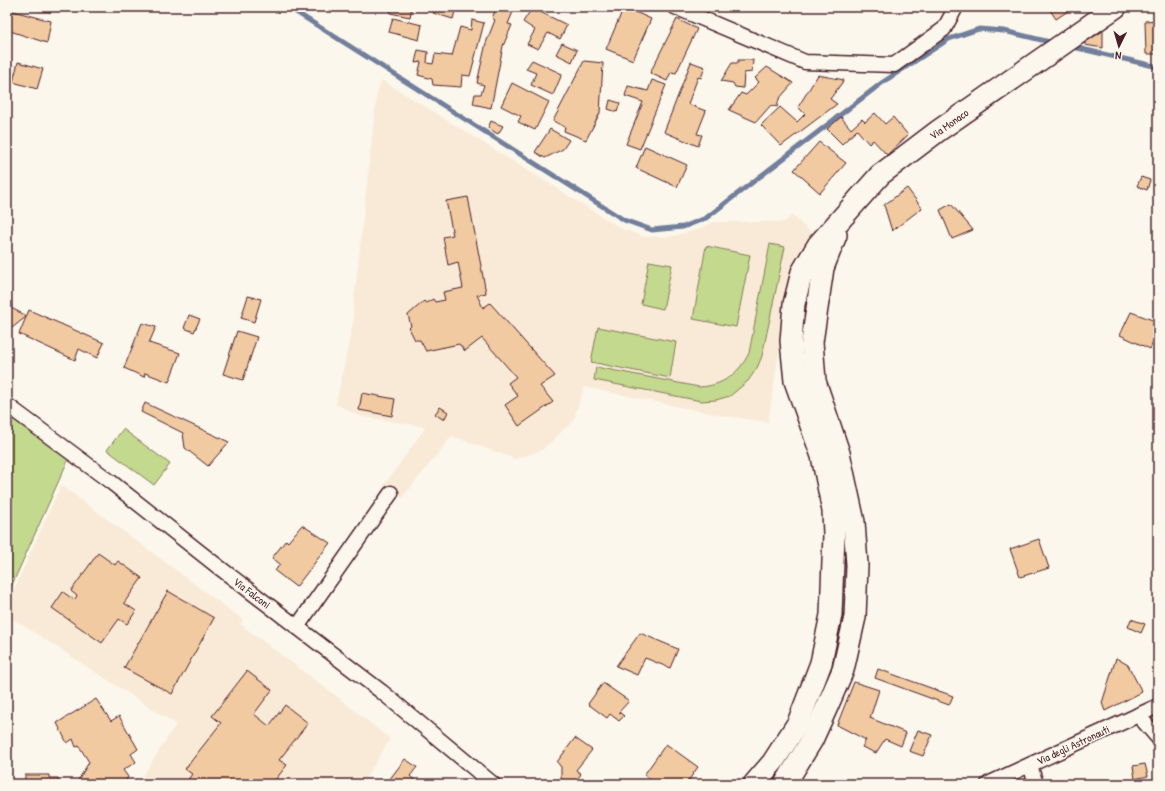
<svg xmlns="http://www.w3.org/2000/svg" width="1165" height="791" viewBox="0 0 1165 791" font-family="'Patrick Hand',sans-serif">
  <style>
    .built { fill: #f8ead6 }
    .green { fill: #c3d98e; stroke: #867c5c }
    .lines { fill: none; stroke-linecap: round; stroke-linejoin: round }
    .stream { stroke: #717f9c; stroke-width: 5 }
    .building { fill: #f1caa1; stroke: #4a1f2b }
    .street-casing { stroke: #4a1f2b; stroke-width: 17 }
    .secondary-casing { stroke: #4a1f2b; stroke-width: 24 }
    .street { stroke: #fbf7ec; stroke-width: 14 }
    .secondary { stroke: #fbf7ec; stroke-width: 21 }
    .labels { text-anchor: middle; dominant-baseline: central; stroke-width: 3; stroke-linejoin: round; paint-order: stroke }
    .street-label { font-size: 11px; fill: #4a1f2b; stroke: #fbf7ec }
  </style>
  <rect width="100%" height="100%" fill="#fbf7ec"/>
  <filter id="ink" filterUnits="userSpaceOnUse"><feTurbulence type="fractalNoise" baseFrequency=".025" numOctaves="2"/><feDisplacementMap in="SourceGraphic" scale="8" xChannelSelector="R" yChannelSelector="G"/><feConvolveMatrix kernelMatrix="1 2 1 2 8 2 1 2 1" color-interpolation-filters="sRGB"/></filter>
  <g filter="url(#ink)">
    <g class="built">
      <path d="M382,80L622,229L645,237H669L696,230L714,222H785L792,215L818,239L782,334L768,422L719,415L584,387L573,421L542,450L515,459L452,436L402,498L384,485L426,427L359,416L336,404L354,318L353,310L377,93Z"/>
      <path d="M61,485L243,620L240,624L339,698L390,739L362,784H138L176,724L7,615V605Z"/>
    </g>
    <g class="green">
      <path d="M770,244L785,247L762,356L757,368L748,381L730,396L716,400L701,401L594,380L596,367L699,387C722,386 739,374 749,353Z"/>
      <path d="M706,246L750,255L736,327L693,319Z"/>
      <path d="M649,261L672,265L663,309L641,304Z"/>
      <path d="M598,327L676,342L670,378L591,362Z"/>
      <path d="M7,413L69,458L7,596Z"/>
      <path d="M123,429L170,464L154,485L107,450Z"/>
    </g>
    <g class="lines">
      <g class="stream">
        <path d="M288,7L624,220L652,230L683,227L706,218L883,82L949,39L979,29L1004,31L1054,43"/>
        <path d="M1069,46L1158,67"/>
      </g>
    </g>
    <g class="building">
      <path d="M34,7H52L51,12L33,9Z"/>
      <path d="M311,7H332L331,11Z"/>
      <path d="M392,7H412L410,17L390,13Z"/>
      <path d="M435,7H456L453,19L433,13Z"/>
      <path d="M497,7H515L508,24L512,25L503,46L491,108L473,104L475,94H481L484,85L477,83L486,43L495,20L492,18Z"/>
      <path d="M624,7L651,19L633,60L606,49Z"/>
      <path d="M1048,7H1069L1071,9L1056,19Z"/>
      <path d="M532,8L567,25L560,39L548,33L538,49L527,44L535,30L523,22Z"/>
      <path d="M9,10L51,21L47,43L7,30Z"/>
      <path d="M393,18L422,25L419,40L389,32Z"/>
      <path d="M677,19L697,29L676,73L671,72L667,81L650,73Z"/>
      <path d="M472,20L484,23L470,76L462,75L461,87L433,85L432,79L418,75L421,62L415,63L418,50L428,52L427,63L433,64L435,54L452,56L460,27L471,30Z"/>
      <path d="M1158,20V54H1146L1145,21Z"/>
      <path d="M1103,31V48L1085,45V42Z"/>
      <path d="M562,43L577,50L572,62L556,54Z"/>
      <path d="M532,60L562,74L553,95L531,85L536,73L526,69Z"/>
      <path d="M738,60H753L752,72L744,73L743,88L735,87L733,83L721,81L732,63H738Z"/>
      <path d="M584,61L603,63L600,113L586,140L564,131L565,127L553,121Z"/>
      <path d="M18,62L43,69L37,89L13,82Z"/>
      <path d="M691,62L705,67L701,78L698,77L688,104L706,111L697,134L702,135L698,146L664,132Z"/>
      <path d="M767,67L793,83L779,99L777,107L771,105L756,122L729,110L741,93L746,95L759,82L755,78Z"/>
      <path d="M818,75L844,80L830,99L837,104L781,146L761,125L780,107L797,122L805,114L798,107Z"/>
      <path d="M652,80L666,85L640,149L626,144L643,102L625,96L628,86L648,91Z"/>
      <path d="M512,83L549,102L535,130L518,122L521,116L501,106Z"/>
      <path d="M610,100L620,103L617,112L608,109Z"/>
      <path d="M875,113L885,124L893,117L908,135L887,155L873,140L869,144L857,130L842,144L827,129L841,117L851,129L862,119L865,122Z"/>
      <path d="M491,121L503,126L498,134L488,128Z"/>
      <path d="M550,129L569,140L563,149L545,158L535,152Z"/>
      <path d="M819,142L846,163L820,193L794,170Z"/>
      <path d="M645,146L687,165L677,187L636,168Z"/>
      <path d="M1141,177L1150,180L1147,190L1137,186Z"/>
      <path d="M907,188L922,208L892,231L884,205Z"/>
      <path d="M468,197L486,293L477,295L483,308L490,303L555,376L540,386L553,402L519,426L505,405L518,396L508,383L516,377L482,338L465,351L459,344L426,351L420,340H415L409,328L411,326L408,315L424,301L426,303L433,299L435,302L445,300L443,292L463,288L458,262L448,265L443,237L453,235L446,201Z"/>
      <path d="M951,204L973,230L952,239L940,210Z"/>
      <path d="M248,296L261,299L254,322L241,318Z"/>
      <path d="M7,306L27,316L7,332Z"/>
      <path d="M29,310L104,343L97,358L79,349L75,360L19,334Z"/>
      <path d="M1131,312L1158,322V332L1150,349L1120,335Z"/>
      <path d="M189,315L200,319L194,332L184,328Z"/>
      <path d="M142,323L156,327L149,343L180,353L169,382L145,373L144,377L124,368Z"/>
      <path d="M237,331L257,337L243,380L223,374Z"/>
      <path d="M362,393L395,399L392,416L359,410Z"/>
      <path d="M145,403L229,442L208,466L185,448L183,433L141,412Z"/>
      <path d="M440,407L448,412L444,420L435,414Z"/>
      <path d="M302,525L330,543L296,587L275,571L280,564L272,558L286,540L288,542Z"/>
      <path d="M1039,539L1049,568L1020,577L1010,549Z"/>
      <path d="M98,553L115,565L118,561L142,578L124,603L136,611L127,624L119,619L102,643L52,608L63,592L74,600L77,596L71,591Z"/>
      <path d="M168,591L214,618L172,694L124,668Z"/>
      <path d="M1131,619L1145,624L1141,633L1128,627Z"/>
      <path d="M640,633L678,649L670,668L645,658L637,675L616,666Z"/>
      <path d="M1116,658L1128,665L1142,692L1105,711L1102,703Z"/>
      <path d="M878,669L953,696L949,705L875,678Z"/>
      <path d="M247,671L272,690L254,714L269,726L285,705L308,723L279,760L287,765L272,784H185L192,774L185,769L221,723L212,716Z"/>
      <path d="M854,682L879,690L870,718L906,733L901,746L885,739L876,753L862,747L866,740L837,725Z"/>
      <path d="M603,683L629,701L619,712L624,716L619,721L610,714L607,718L588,704Z"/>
      <path d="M96,699L111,721L119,716L138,749L131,754L136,762L123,770L128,777L124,784H76L89,762L79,746L76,747L73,739L67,743L57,723Z"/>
      <path d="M918,730L932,735L923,756L909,751Z"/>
      <path d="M575,738L592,750L576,770L581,774L574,784H557L561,779V767L557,762Z"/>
      <path d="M666,744L698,767L686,784H656L644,775Z"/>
      <path d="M405,759L417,767L410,776L419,784H386Z"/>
      <path d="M1145,764L1148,776L1135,779L1133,766Z"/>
      <path d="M25,775H49V778H58L59,784H25Z"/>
    </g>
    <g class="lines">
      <defs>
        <g id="street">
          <path d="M675,7L805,62L894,65L944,29L956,7"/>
          <path d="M7,405L111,482L216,565L382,692L493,784"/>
          <path d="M297,627L391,493"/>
          <path d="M1138,715L1158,738"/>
          <path d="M1030,765L1036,784"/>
          <path d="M988,784L1158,706"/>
        </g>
        <g id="secondary">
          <path d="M754,784L773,762L798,723L821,663L831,615L834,534L833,511L822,456L795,381L791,341L794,304L802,272L818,245L880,175L938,131L1116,7"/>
          <path d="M785,784L812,740L827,707L843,670L855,617L857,565L854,522L839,453L815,381L812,342L823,268L836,235"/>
        </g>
      </defs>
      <use href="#street" class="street-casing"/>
      <use href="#secondary" class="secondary-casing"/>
      <use href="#street" class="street"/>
      <use href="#secondary" class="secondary"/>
    </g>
  </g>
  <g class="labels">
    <g class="street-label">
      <text transform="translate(949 124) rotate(-35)">Via Monaco</text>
      <text transform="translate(252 593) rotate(37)">Via Falconi</text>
      <text transform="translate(1073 745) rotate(-25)">Via degli Astronauti</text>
    </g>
  </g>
  <rect width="1165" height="791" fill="none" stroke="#fbf7ec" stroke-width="24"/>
  <rect x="12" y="12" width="1141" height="767" fill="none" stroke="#4a1f2b" stroke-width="1.5" filter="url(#ink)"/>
  <g transform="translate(1119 46) rotate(185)" stroke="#fbf7ec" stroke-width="3" paint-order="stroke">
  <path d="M0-3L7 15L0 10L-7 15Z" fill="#4a1f2b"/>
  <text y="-6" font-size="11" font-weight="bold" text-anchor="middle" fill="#4a1f2b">N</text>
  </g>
</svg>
